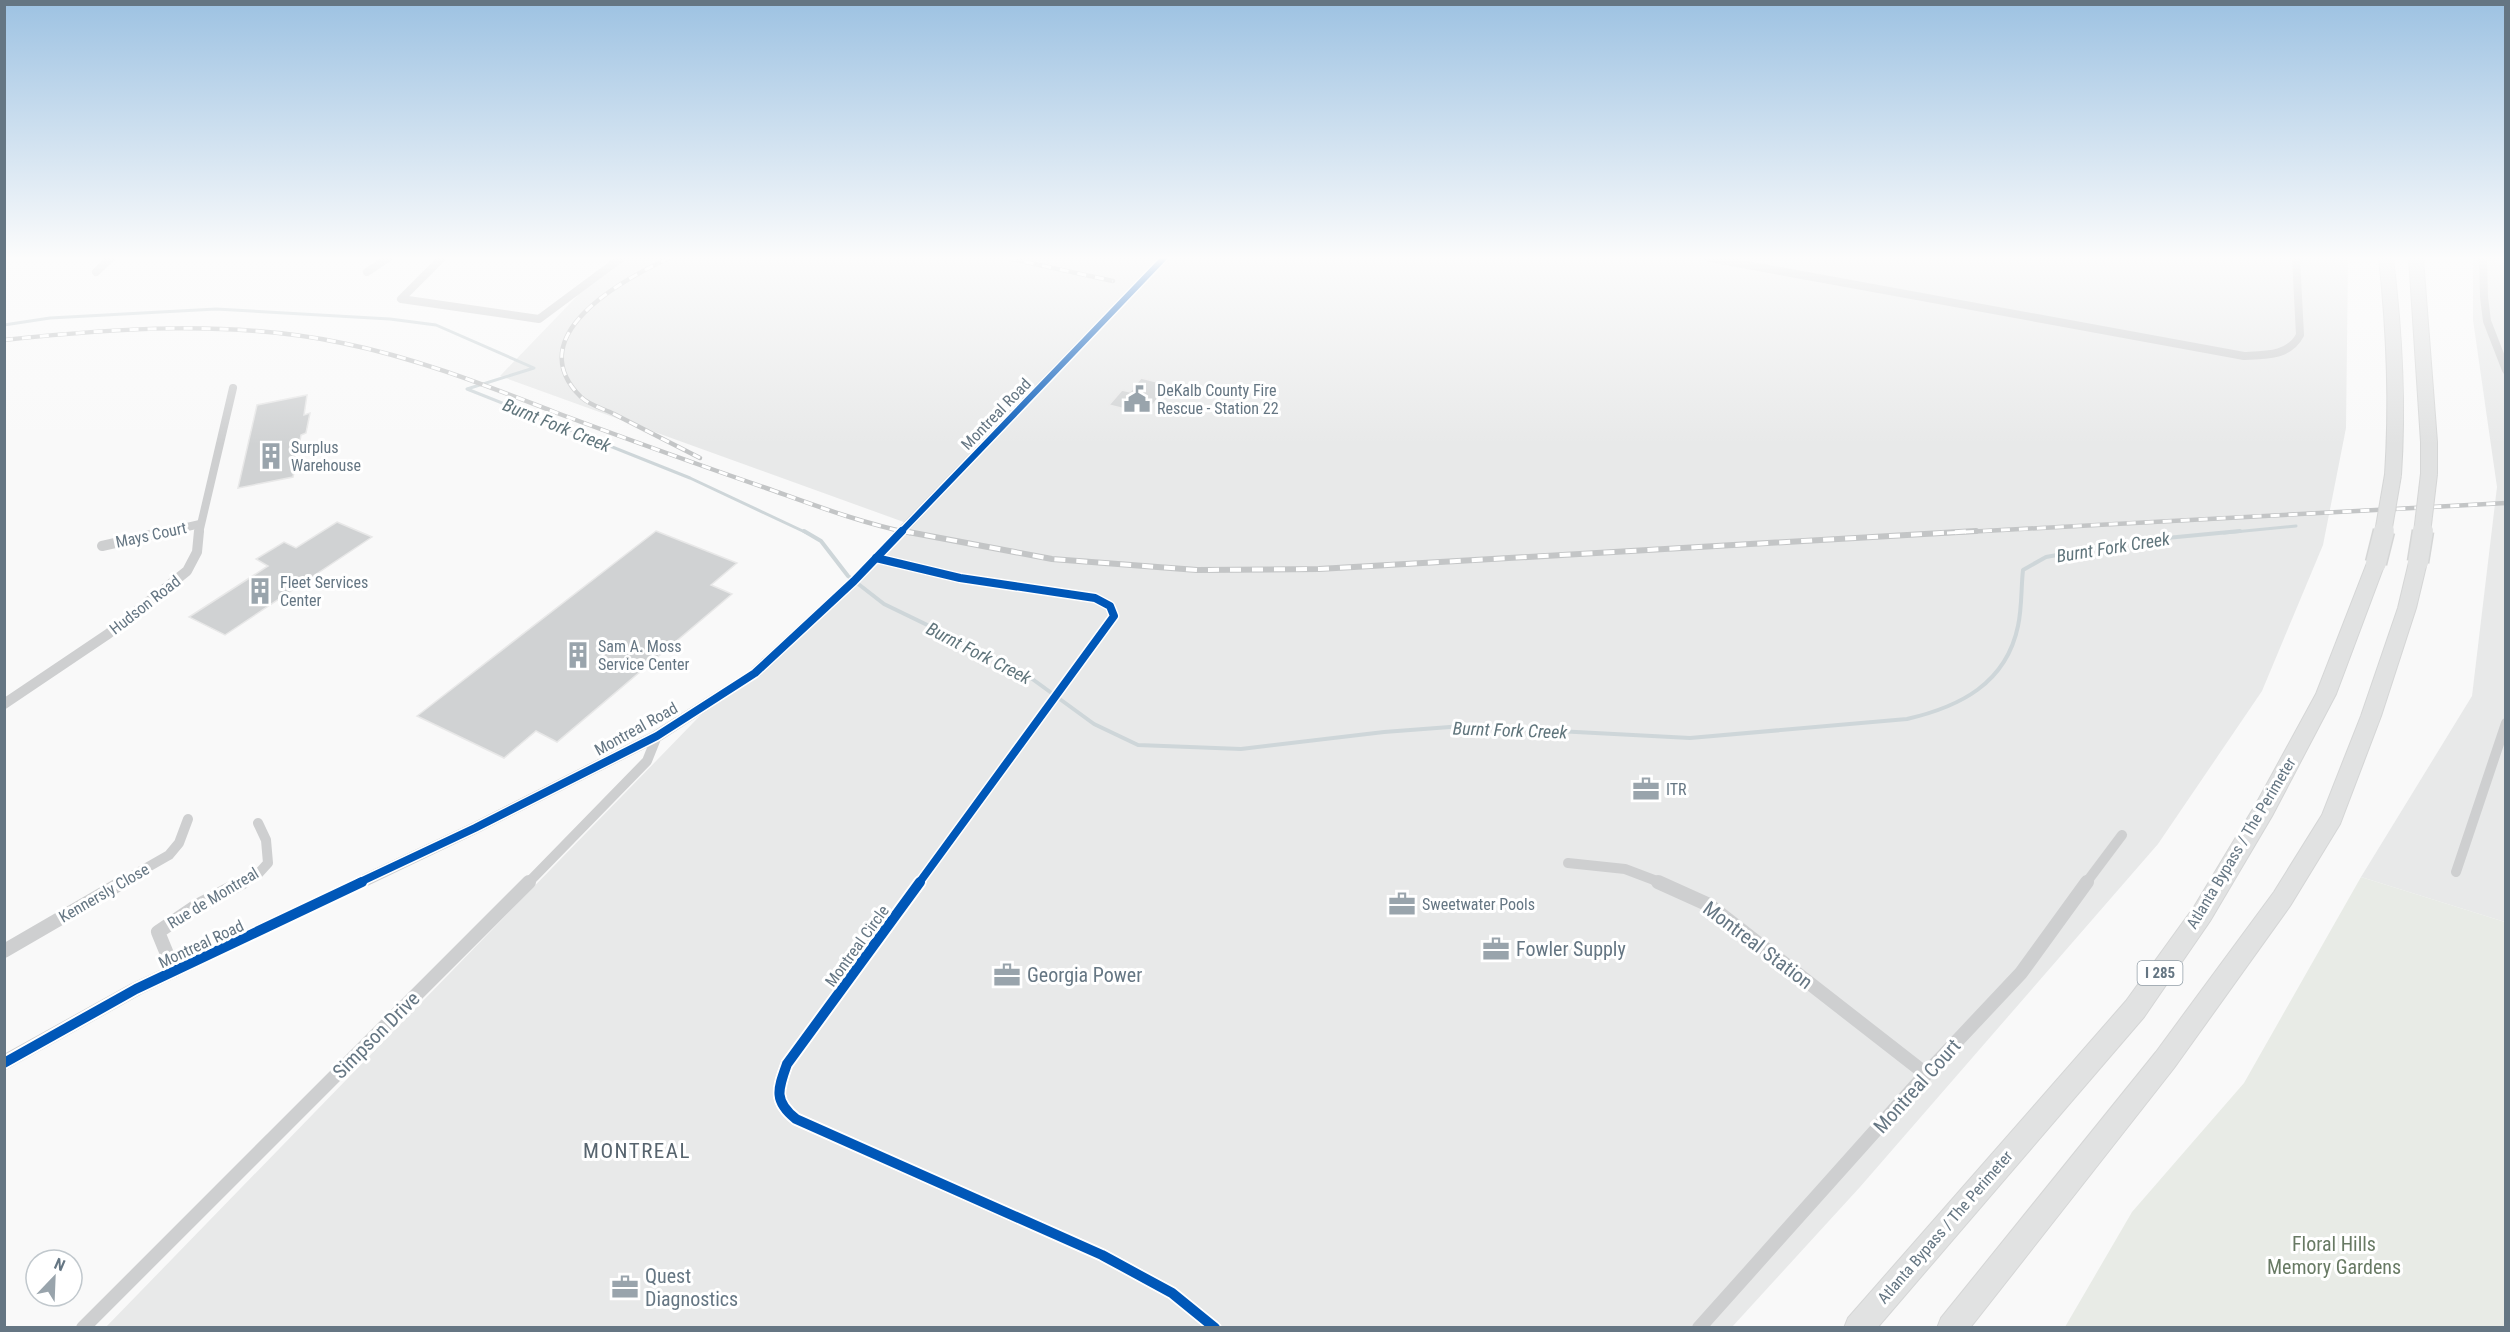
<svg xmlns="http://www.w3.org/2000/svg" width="2510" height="1332" viewBox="0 0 2510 1332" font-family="'Roboto Condensed',sans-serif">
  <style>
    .built { fill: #e8e9e9 }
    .green { fill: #e8ebe6 }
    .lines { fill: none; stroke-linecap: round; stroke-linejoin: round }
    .stream-far1 { stroke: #ced6d9; stroke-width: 3 }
    .stream { stroke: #ced6d9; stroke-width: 4 }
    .building { fill: #d0d2d3; stroke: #e8e8e8; stroke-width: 1.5 }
    .motorway-casing { stroke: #d5d6d6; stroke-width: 2 }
    .minor-far2 { stroke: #cecfd0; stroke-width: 8 }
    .minor-far1 { stroke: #cecfd0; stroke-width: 10 }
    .minor { stroke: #cecfd0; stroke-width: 14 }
    .tertiary { fill: #cecfd0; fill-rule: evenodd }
    .motorway { fill: #e1e2e2; fill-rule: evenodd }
    .rail-far1-casing { stroke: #c3c5c6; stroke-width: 4.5 }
    .rail-casing { stroke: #c3c5c6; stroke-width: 6 }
    .rail-far1 { stroke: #fff; stroke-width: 3; stroke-dasharray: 9; stroke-linecap: butt }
    .rail { stroke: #fff; stroke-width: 4; stroke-dasharray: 11; stroke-linecap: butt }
    .motorway-bridge-far1-casing { stroke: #d5d6d6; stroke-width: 18; stroke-linecap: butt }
    .motorway-bridge-casing { stroke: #d5d6d6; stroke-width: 23; stroke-linecap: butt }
    .motorway-bridge-far1 { stroke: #e1e2e2; stroke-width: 16 }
    .motorway-bridge { stroke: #e1e2e2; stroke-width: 20 }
    .cycleway-far2-casing { stroke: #fff; stroke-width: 9 }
    .cycleway-far1-casing { stroke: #fff; stroke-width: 11 }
    .cycleway-casing { stroke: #fff; stroke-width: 14 }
    .cycleway-far2 { stroke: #0057b8; stroke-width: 6 }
    .cycleway-far1 { stroke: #0057b8; stroke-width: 8 }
    .cycleway { stroke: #0057b8; stroke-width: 10 }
    .labels { text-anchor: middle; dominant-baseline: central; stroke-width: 6; stroke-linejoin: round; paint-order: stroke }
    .shield { fill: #fff; stroke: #939fa8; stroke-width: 1.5 }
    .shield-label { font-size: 15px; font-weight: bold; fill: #657683 }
    .poi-label { font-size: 16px; fill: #657683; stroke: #fff; text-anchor: start }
    .street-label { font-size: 16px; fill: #657683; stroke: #fff }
    .water-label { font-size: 18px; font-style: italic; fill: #60757c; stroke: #fff }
    .near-street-label { font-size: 20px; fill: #657683; stroke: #fff }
    .near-poi-label { font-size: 20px; fill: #657683; stroke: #fff; text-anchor: start }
    .near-park-label { font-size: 20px; fill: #687a64; stroke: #fff }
    .near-neighbourhood-label { font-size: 21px; letter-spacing: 1.5px; fill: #57646e; stroke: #fff }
  </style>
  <rect width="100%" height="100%" fill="#f9f9f9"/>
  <g class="built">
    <path d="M625,258H2348L2346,428L2323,545L2262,691L2158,844L1860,1187L1732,1327L105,1328L726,689L790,643L912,525L500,376L579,294Z"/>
    <path d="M2473,258H2505V922L2361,877L2472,696L2497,487L2473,320Z"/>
  </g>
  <path class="green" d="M2361,877L2505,922V1327H2065L2132,1212L2244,1083Z"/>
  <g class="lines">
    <g class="stream-far1">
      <path d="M4,325L50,318L216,309L390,319L436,325L534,368L467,389L690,478L807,533"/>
      <path d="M2224,533L2296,526"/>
    </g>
    <path class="stream" d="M804,531L821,541L848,576L884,604L1020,670L1094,724L1138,745L1241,749L1384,732L1463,726L1690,738L1907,719C1959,707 2006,684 2018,626C2022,608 2021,588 2023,570L2046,557L2135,541L2240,531"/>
  </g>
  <g class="building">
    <path d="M1141,378L1169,385L1145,414L1109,405L1122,390L1130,392Z"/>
    <path d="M307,395L304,415L310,413L306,433L301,435L293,477L238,488L257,405Z"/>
    <path d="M337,522L372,537L225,635L189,617L268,566L256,559L284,542L296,548Z"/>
    <path d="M656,531L737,563L711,585L732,594L557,742L536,731L504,758L417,716Z"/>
  </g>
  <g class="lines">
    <defs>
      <g id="motorway">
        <path d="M2379,258H2393C2402,332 2406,401 2401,475L2399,479H2387L2385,475C2390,401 2387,332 2379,258Z"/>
        <path d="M2409,258H2423L2437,442V474L2435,478H2423L2421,474V442Z"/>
        <path d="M2418,556L2424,558L2427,562L2416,608L2381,716L2340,824L2290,906L2174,1068L1970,1328H1937L1941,1318L2156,1052L2274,892L2322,815L2361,716L2398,608L2409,562L2412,558Z"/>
        <path d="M2376,557L2382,559L2385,563L2336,694L2272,816L2210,921L2144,1017L1877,1328H1844L1848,1318L2126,1001L2194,907L2256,804L2316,694L2367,563L2370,559Z"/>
      </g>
    </defs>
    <use href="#motorway" class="motorway-casing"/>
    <g class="minor-far2">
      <path d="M442,258L401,299L539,319L621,258"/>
      <path d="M1709,258L2244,356C2266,355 2289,356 2300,335L2296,258"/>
      <path d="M2483,258L2484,297L2487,321L2506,370"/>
      <path d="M96,272L111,258"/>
      <path d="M367,272L388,258"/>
      <path d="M161,533L200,524"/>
      <path d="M199,533L233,388"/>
    </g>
    <g class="minor-far1">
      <path d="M102,546L168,531"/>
      <path d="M876,558L960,578L1095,598L1110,606L1114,616L919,883"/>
      <path d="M4,704L108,634L187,571L197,552L199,531"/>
      <path d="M1568,863L1625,869L1662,883"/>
      <path d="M2456,872L2506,723"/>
      <path d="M120,883L169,855L179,843L188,819"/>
      <path d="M240,883L258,874L268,863L266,840L258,823"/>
      <path d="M528,883L647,761L657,736"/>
      <path d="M2086,883L2122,835"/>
    </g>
    <g class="minor">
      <path d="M920,882L787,1064C778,1089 773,1101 796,1119L1102,1255L1172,1293L1215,1328"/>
      <path d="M1658,882L1709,905L1926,1074"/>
      <path d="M4,951L123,882"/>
      <path d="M174,971L158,932L195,907L243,882"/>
      <path d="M83,1328L529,882"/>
      <path d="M1699,1328L1926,1074L2021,973L2087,882"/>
    </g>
    <path class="tertiary" d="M1158,258H1168L858,584L760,676L662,740L480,832L142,994L4,1071V1054L130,984L470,824L652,732L750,670L850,578Z"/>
    <use href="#motorway" class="motorway"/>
    <defs>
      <g id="rail-far1">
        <path d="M669,258C622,280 519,336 581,397C589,405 604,409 614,414C643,429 671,443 700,458"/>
        <path d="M1007,258L1113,281"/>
        <path d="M4,340C116,328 231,320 342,343C417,358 487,386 557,413C627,439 696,464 766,488C814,505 861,523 910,533"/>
        <path d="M1947,533L2506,503"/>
      </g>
      <path id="rail" d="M903,531L1052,559L1197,570L1319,569L1976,531"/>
    </defs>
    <use href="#rail-far1" class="rail-far1-casing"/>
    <use href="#rail" class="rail-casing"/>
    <use href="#rail-far1" class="rail-far1"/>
    <use href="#rail" class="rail"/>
    <defs>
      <g id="motorway-bridge-far1">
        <path d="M2383,533L2393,475"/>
        <path d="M2422,533L2429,474"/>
      </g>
      <g id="motorway-bridge">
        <path d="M2418,562L2423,531"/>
        <path d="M2376,563L2384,531"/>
      </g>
    </defs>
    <use href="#motorway-bridge-far1" class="motorway-bridge-far1-casing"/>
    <use href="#motorway-bridge" class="motorway-bridge-casing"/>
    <use href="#motorway-bridge-far1" class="motorway-bridge-far1"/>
    <use href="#motorway-bridge" class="motorway-bridge"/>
    <defs>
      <path id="cycleway-far2" d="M900,533L1164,258"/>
      <g id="cycleway-far1">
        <path d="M876,558L960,578L1095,598L1110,606L1114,616L919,883"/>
        <path d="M358,883L475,828L657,736L755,673L854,581L902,531"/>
      </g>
      <g id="cycleway">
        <path d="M920,882L787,1064C778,1089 773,1101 796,1119L1102,1255L1172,1293L1215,1328"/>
        <path d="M4,1063L136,989L362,882"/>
      </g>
    </defs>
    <use href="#cycleway-far2" class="cycleway-far2-casing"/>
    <use href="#cycleway-far1" class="cycleway-far1-casing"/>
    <use href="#cycleway" class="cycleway-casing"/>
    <use href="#cycleway-far2" class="cycleway-far2"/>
    <use href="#cycleway-far1" class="cycleway-far1"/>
    <use href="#cycleway" class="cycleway"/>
  </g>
  <linearGradient id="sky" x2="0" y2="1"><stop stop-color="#9dc2e2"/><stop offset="0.58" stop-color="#fcfcfc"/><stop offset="1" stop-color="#fcfcfc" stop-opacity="0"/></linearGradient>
  <rect width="2510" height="445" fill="url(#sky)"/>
  <defs>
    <symbol id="civic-bare" viewBox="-9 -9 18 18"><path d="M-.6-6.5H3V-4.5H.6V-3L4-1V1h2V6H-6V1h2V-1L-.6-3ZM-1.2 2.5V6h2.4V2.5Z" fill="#99a4ac" stroke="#fff" stroke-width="2.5" paint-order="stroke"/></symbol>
    <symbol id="building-bare" viewBox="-9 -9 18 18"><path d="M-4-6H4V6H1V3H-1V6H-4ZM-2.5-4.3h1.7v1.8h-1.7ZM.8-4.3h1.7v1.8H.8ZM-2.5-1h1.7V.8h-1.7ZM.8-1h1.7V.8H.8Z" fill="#99a4ac" stroke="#fff" stroke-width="2.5" paint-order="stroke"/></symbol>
    <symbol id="office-bare" viewBox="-9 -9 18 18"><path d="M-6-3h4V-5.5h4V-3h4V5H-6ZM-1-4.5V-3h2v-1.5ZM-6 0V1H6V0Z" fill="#99a4ac" stroke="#fff" stroke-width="2.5" paint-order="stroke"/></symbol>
  </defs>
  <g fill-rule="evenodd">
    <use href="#civic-bare" x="1118" y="380" width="38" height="38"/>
    <use href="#building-bare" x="252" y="437" width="38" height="38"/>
    <use href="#building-bare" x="241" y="572" width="38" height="38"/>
    <use href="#building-bare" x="559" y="636" width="38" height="38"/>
    <use href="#office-bare" x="1627" y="770" width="38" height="38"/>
    <use href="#office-bare" x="1383" y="885" width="38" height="38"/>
    <use href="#office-bare" x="1477" y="930" width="38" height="38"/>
    <use href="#office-bare" x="988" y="956" width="38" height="38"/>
    <use href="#office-bare" x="606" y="1268" width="38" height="38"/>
  </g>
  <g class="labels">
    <rect class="shield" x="2137.5" y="961" width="45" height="24" rx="4.5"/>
    <g class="shield-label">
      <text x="2160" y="973">I 285</text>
    </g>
    <g class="poi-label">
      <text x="1157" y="390">DeKalb County Fire<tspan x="1157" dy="18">Rescue - Station 22</tspan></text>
      <text x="291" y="447">Surplus<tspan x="291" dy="18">Warehouse</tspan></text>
      <text x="280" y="582">Fleet Services<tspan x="280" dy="18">Center</tspan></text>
      <text x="598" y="646">Sam A. Moss<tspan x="598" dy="18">Service Center</tspan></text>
      <text x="1666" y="789">ITR</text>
      <text x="1422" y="904">Sweetwater Pools</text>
    </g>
    <g class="street-label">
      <text transform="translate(996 414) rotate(-46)">Montreal Road</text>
      <text transform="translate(151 535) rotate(-12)">Mays Court</text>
      <text transform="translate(145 605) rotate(-38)">Hudson Road</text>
      <text transform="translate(636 729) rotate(-29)">Montreal Road</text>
      <text transform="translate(2241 843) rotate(-59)">Atlanta Bypass / The Perimeter</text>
      <text transform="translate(104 893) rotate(-30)">Kennersly Close</text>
      <text transform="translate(213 898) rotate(-31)">Rue de Montreal</text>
      <text transform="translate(201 944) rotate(-25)">Montreal Road</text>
      <text transform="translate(857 946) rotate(-54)">Montreal Circle</text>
      <text transform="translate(1945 1227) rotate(-49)">Atlanta Bypass / The Perimeter</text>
    </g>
    <g class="water-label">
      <text transform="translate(557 425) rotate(22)">Burnt Fork Creek</text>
      <text transform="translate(2113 547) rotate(-9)">Burnt Fork Creek</text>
      <text transform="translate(979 653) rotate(27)">Burnt Fork Creek</text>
      <text transform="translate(1510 730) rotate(2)">Burnt Fork Creek</text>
    </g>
    <g class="near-street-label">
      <text transform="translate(1758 945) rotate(37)">Montreal Station</text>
      <text transform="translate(376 1035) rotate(-45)">Simpson Drive</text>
      <text transform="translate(1917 1086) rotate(-48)">Montreal Court</text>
    </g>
    <g class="near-poi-label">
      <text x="1516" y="949">Fowler Supply</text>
      <text x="1027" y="975">Georgia Power</text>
      <text x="645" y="1276">Quest<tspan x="645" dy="23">Diagnostics</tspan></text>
    </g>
    <g class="near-park-label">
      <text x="2334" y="1244">Floral Hills<tspan x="2334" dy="23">Memory Gardens</tspan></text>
    </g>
    <g class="near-neighbourhood-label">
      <text x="637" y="1151">MONTREAL</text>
    </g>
  </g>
  <rect width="2510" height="1332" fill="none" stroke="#657683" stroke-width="12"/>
  <g transform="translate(54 1278) rotate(23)"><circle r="28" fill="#ffffff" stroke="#c1c8cd" stroke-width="1.5"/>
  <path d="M0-4.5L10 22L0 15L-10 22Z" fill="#99a4ac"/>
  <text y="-9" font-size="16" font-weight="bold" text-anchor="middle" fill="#657683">N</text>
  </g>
</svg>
